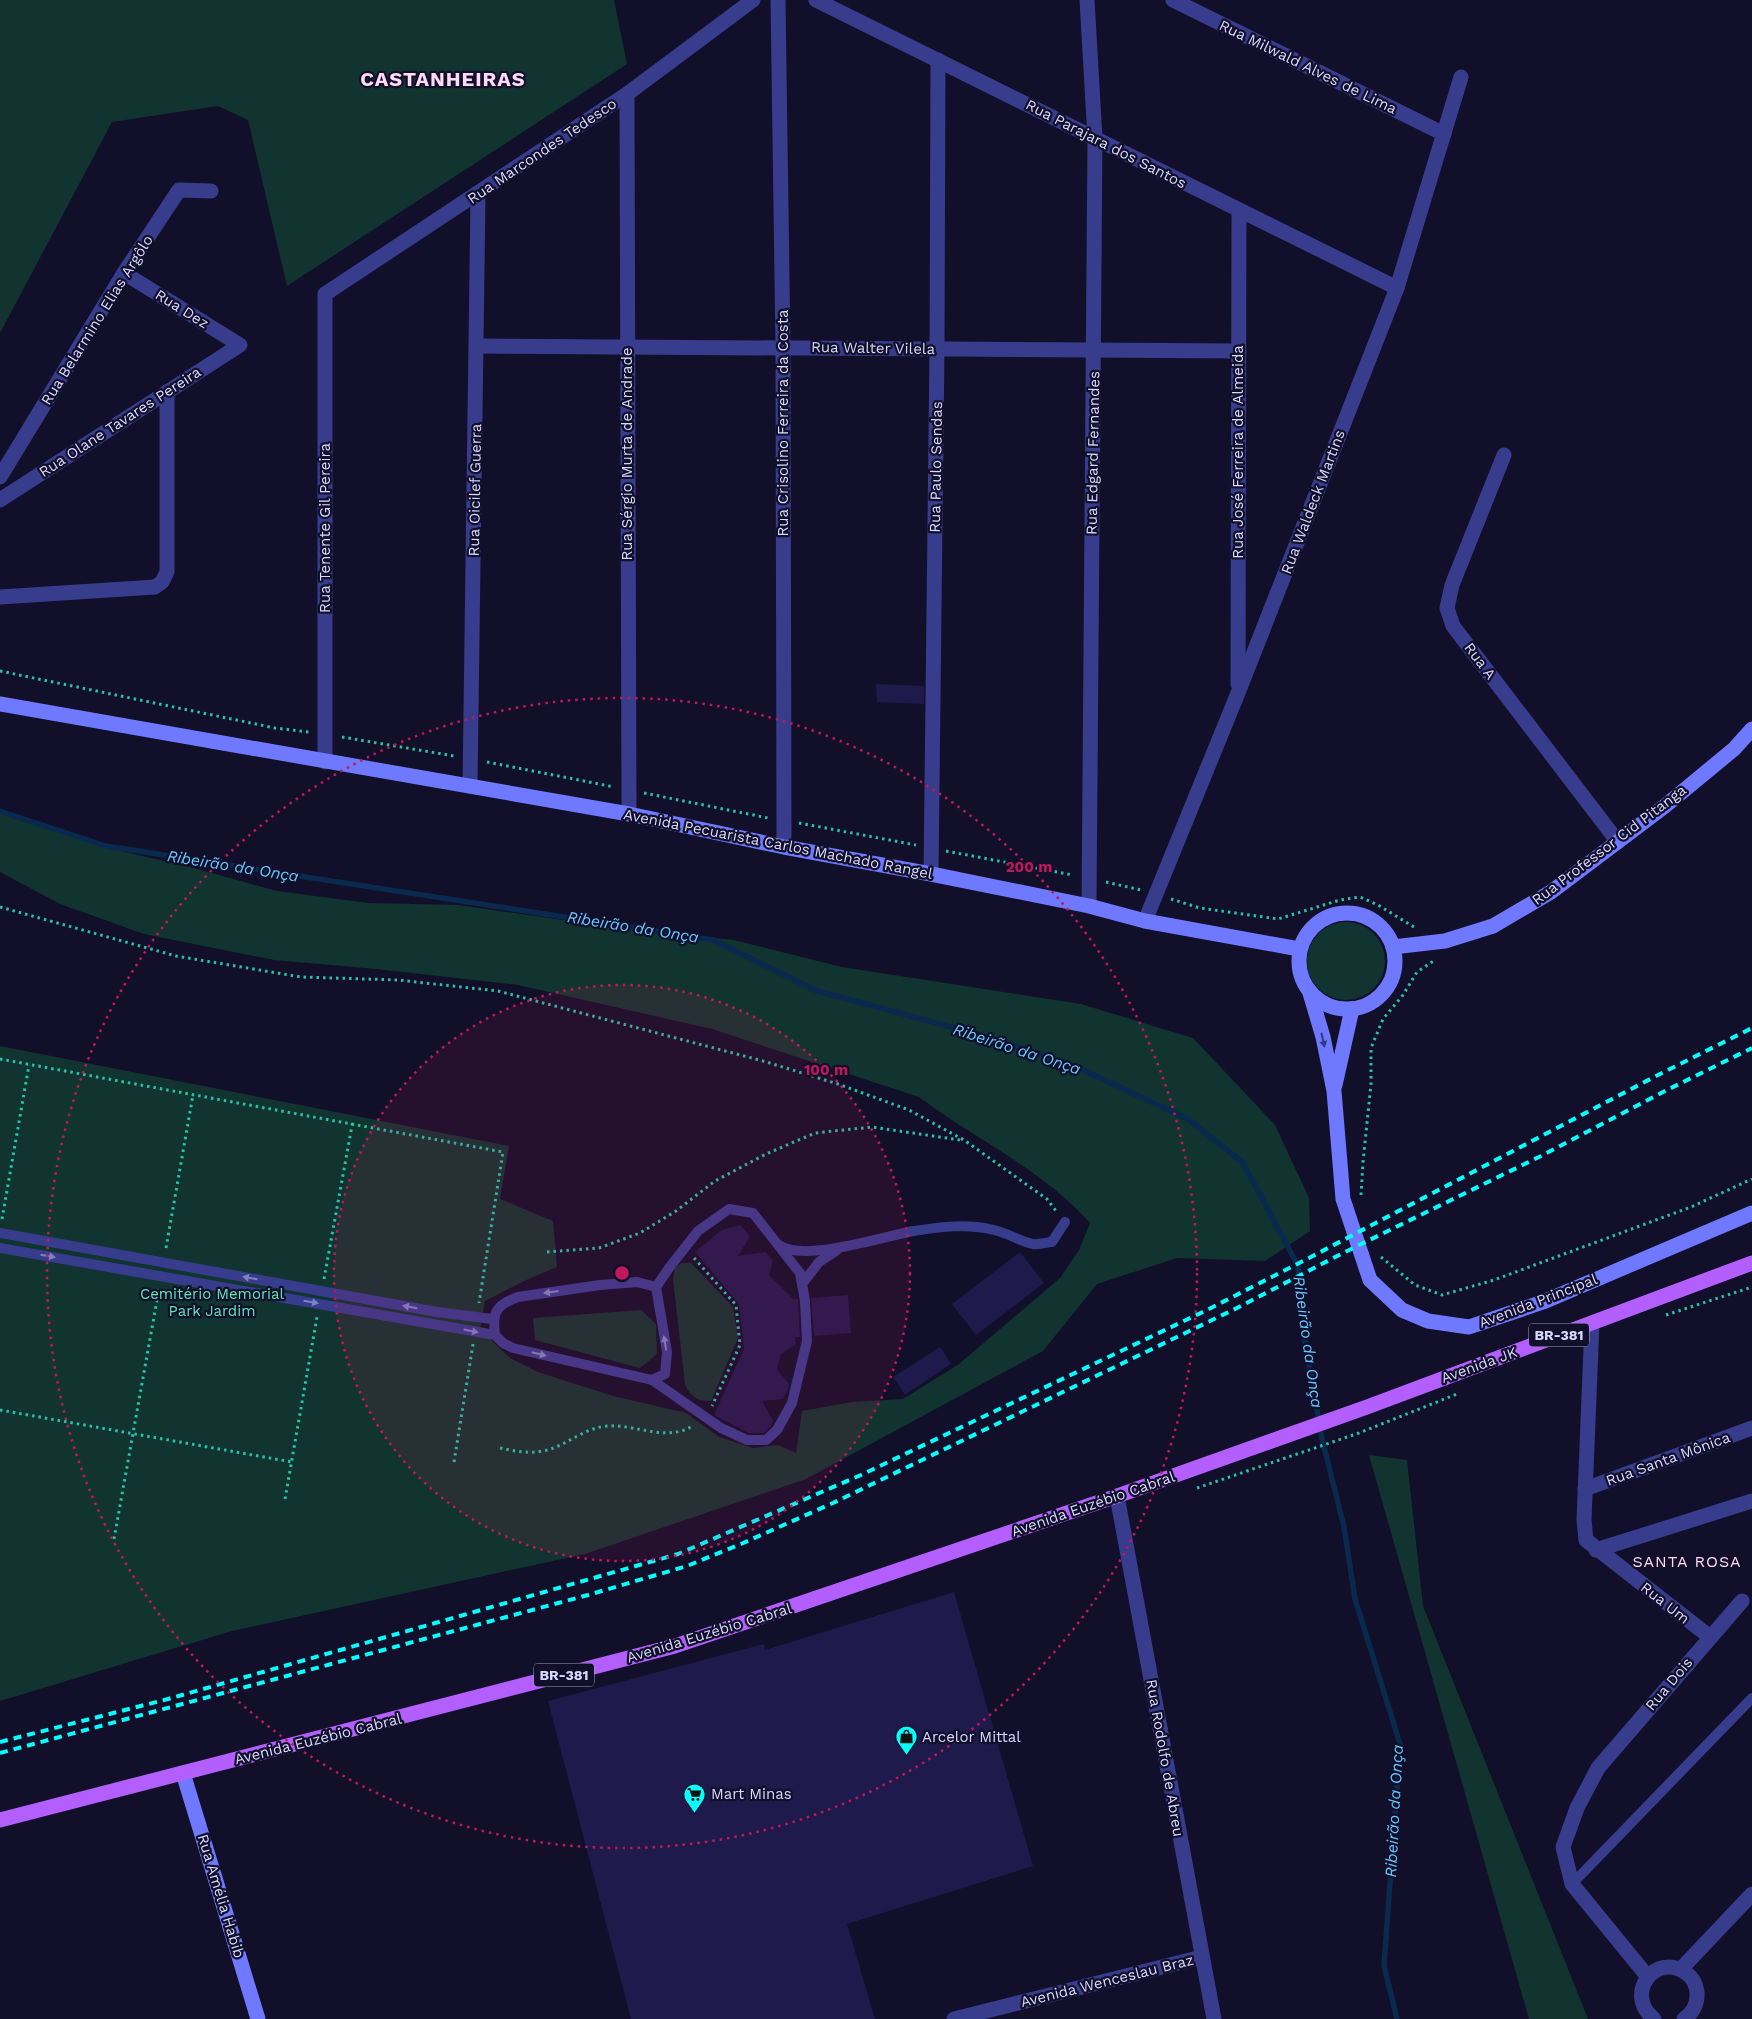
<svg xmlns="http://www.w3.org/2000/svg" width="1752" height="2019" viewBox="0 0 1752 2019" font-family="'Work Sans',sans-serif">
  <style>
    .green { fill: #113430 }
    .lines { fill: none; stroke-linecap: round; stroke-linejoin: round }
    .stream { stroke: #09294e; stroke-width: 5.5 }
    .building { fill: #1f1a4c }
    .path { stroke: #28c2aa; stroke-width: 3; stroke-dasharray: 2.5 4; stroke-linecap: butt }
    .lane { stroke: #373c8c; stroke-width: 10 }
    .street { stroke: #373c8c; stroke-width: 15 }
    .secondary { stroke: #6f79ff; stroke-width: 15 }
    .primary { stroke: #b35fff; stroke-width: 15 }
    .rail { stroke: #04ffff; stroke-width: 4; stroke-dasharray: 8 6; stroke-linecap: butt }
    .oneway { fill: #37397f }
    .oneway2 { fill: #7f82c0 }
    .ring { fill: none; stroke: #c2185b; stroke-width: 2.5; stroke-dasharray: 2.5 5 }
    .labels { text-anchor: middle; dominant-baseline: central; stroke-width: 4.5; stroke-linejoin: round; paint-order: stroke }
    .shield { fill: #110f2a; stroke: #9c9cbf; stroke-width: 1 }
    .shield-label { font-size: 14px; font-weight: bold; fill: #d8d8ff }
    .street-label { font-size: 15px; fill: #d8d8ff; stroke: #110f2a }
    .park-label { font-size: 15px; fill: #5be7b6; stroke: #110f2a }
    .poi-label { font-size: 15px; fill: #d8d8ff; stroke: #110f2a; text-anchor: start }
    .water-label { font-size: 16px; font-style: italic; fill: #66c7ff; stroke: #110f2a }
    .neighbourhood-label { font-size: 16px; letter-spacing: 1px; fill: #ffdaf5; stroke: #110f2a }
    .district-label { font-size: 20px; font-weight: bold; letter-spacing: 1px; fill: #ffdaf5; stroke: #110f2a }
    .centre { fill: #c2185b; stroke: #110f2a; stroke-width: 2.5 }
    .ring-label { font-size: 15px; text-anchor: middle; font-weight: bold; fill: #c2185b; stroke: #110f2a; stroke-width: 4.5; stroke-linejoin: round; paint-order: stroke }
  </style>
  <rect width="100%" height="100%" fill="#110f2a"/>
  <g class="green">
    <path d="M0,0H614L627,64L287,286L248,120L218,106L112,122L0,333Z"/>
    <path d="M0,811L125,852L190,867L277,891L369,903L459,905L618,928L734,940L842,967L1081,1004L1193,1038L1275,1125L1309,1198L1310,1231L1265,1261L1177,1258L1097,1284L1043,1351L806,1479L585,1554L232,1631L0,1701V1046L509,1146L500,1199L553,1221L557,1267L524,1281L485,1301L479,1335L491,1340L510,1358L538,1372L613,1396L686,1413L719,1437L753,1448L778,1445L796,1453L802,1411L852,1402L903,1399L959,1364L1060,1278L1079,1250L1090,1223C1043,1170 975,1139 919,1097L712,1029L518,985L376,969L274,960L144,934L60,904L0,872Z"/>
    <circle cx="1346" cy="961" r="39"/>
    <path d="M682,1263H691L733,1307L738,1338L711,1401C696,1401 691,1397 685,1384L673,1279L675,1268Z"/>
    <path d="M641,1310L656,1324L657,1354L640,1368L535,1340L533,1318Z"/>
    <path d="M1369,1455L1407,1460L1423,1606L1588,2019H1529Z"/>
  </g>
  <g class="lines">
    <path class="stream" d="M0,811L106,846L713,940L817,991L974,1033L1068,1063L1188,1119L1243,1163L1298,1266L1304,1336L1322,1439L1344,1527L1355,1599L1400,1744L1384,1966L1397,2019"/>
  </g>
  <g class="building">
    <path d="M876,684L924,686V704L877,702Z"/>
    <path d="M740,1225L750,1236L738,1256L766,1252L773,1261L769,1275L793,1299H798V1302L800,1337H795L796,1344L781,1354L777,1369L789,1384V1387L783,1399L762,1401L773,1421L770,1427L764,1433H749L714,1415L744,1349L739,1304L695,1252L722,1230Z"/>
    <path d="M1020,1252L1044,1283L976,1335L952,1304Z"/>
    <path d="M848,1295L851,1333L814,1336L811,1298Z"/>
    <path d="M940,1347L951,1364L905,1395L893,1377Z"/>
    <path d="M954,1592L1033,1866L847,1924L875,2019H631L548,1701L764,1644L765,1650Z"/>
  </g>
  <g class="lines">
    <g class="path">
      <path d="M0,671L275,728L309,732"/>
      <path d="M342,737L454,756"/>
      <path d="M487,762L614,787"/>
      <path d="M644,793L768,818"/>
      <path d="M799,823L916,845"/>
      <path d="M946,851L1073,875"/>
      <path d="M1106,882L1141,890"/>
      <path d="M1171,899L1200,908L1278,919L1340,900L1360,897L1378,905L1414,927"/>
      <path d="M0,907L176,956L301,977L398,980L498,991L763,1061L838,1084L909,1110L964,1140L1047,1199L1056,1211"/>
      <path d="M0,1059L503,1152L479,1303"/>
      <path d="M1361,1195L1363,1162L1371,1084V1048L1383,1019L1403,995L1417,972L1435,960"/>
      <path d="M2,1219L29,1065"/>
      <path d="M166,1248L193,1095"/>
      <path d="M547,1252L599,1248L640,1233L676,1211L715,1181L766,1154L815,1133L872,1127L960,1140"/>
      <path d="M1381,1257L1415,1285L1442,1295L1494,1280L1691,1207L1752,1179"/>
      <path d="M694,1258L736,1305L740,1345L712,1406"/>
      <path d="M324,1279L353,1120"/>
      <path d="M1666,1315L1752,1287"/>
      <path d="M0,1410L292,1462"/>
      <path d="M500,1448C514,1451 528,1454 543,1451C565,1447 583,1428 607,1426C637,1424 667,1443 694,1425"/>
      <path d="M454,1462L473,1344"/>
      <path d="M1197,1488L1359,1433L1457,1394"/>
      <path d="M285,1499L317,1317"/>
      <path d="M114,1539L159,1289"/>
    </g>
    <g class="lane">
      <path d="M0,1233L437,1312L492,1319"/>
      <path d="M779,1245C803,1263 884,1236 914,1231C939,1227 968,1223 994,1230C1007,1233 1020,1241 1033,1244C1039,1245 1047,1242 1052,1242L1065,1222"/>
      <path d="M0,1248L495,1335L503,1343L513,1348L652,1380L665,1374L667,1352L656,1287L637,1282L600,1285L518,1297C496,1305 492,1312 495,1335"/>
      <path d="M802,1284L819,1262L837,1250"/>
      <path d="M652,1380L721,1428L747,1440H766L777,1430L792,1403L807,1341L805,1301L800,1273L753,1213L729,1209L698,1231L669,1268L656,1287"/>
      <path d="M1572,1884L1752,1698"/>
    </g>
    <g class="street">
      <path d="M778,0L783,348L784,847"/>
      <path d="M816,0L1397,288"/>
      <path d="M1087,0L1095,138L1089,906"/>
      <path d="M1173,0L1444,134"/>
      <path d="M627,94L629,814"/>
      <path d="M477,346L1239,351"/>
      <path d="M1504,455L1452,585L1447,608L1453,626L1618,842"/>
      <path d="M0,477L124,273L179,190L211,191"/>
      <path d="M0,500L240,345L124,273"/>
      <path d="M0,597L155,587L162,582L167,572V392"/>
      <path d="M1238,684L1239,211"/>
      <path d="M325,762V294L627,94L753,0"/>
      <path d="M470,786L478,195"/>
      <path d="M931,874L937,349L938,60"/>
      <path d="M1145,921L1238,693L1397,288L1461,77"/>
      <path d="M1592,1323L1584,1520L1586,1540L1710,1637"/>
      <path d="M1585,1489L1752,1428"/>
      <path d="M1117,1496L1214,2019"/>
      <path d="M1596,1550L1752,1501"/>
      <path d="M1681,1969L1752,1894"/>
      <path d="M1648,1977L1572,1884L1563,1847L1577,1808L1598,1768L1742,1601"/>
      <path d="M954,2019L1202,1957"/>
      <path d="M1654,2019C1623,1994 1656,1951 1686,1973C1692,1977 1696,1984 1697,1992C1698,2003 1693,2013 1684,2019"/>
    </g>
    <g class="secondary">
      <path d="M0,704L629,814L784,847L931,874L1089,906L1145,921L1299,949"/>
      <circle cx="1347" cy="961" r="48"/>
      <path d="M1393,947L1445,941L1493,926L1551,892L1665,806L1734,749L1752,729"/>
      <path d="M1310,993L1323,1037L1334,1091L1343,1199L1370,1280L1402,1310L1428,1321L1469,1327L1543,1302L1752,1213"/>
      <path d="M1335,1085L1352,1009"/>
      <path d="M183,1773L258,2019"/>
    </g>
    <path class="primary" d="M0,1820L675,1646L1117,1496L1367,1407L1752,1263"/>
    <g class="rail">
      <path d="M0,1742L168,1699L678,1554L861,1475L1207,1310L1309,1258L1658,1075L1752,1028"/>
      <path d="M0,1753L588,1595L687,1566L741,1544L833,1503L1237,1308L1343,1253L1541,1156L1667,1090L1752,1048"/>
    </g>
  </g>
  <defs><path id="oneway-solid" d="M-6-.8H1V-3.2L6.5 0L1 3.2V.8H-6Z" transform="scale(1.25)"/></defs>
  <use class="oneway" href="#oneway-solid" transform="translate(1323 1040) rotate(77)"/>
  <g class="oneway2">
    <use href="#oneway-solid" transform="translate(48 1256) rotate(10)"/>
    <use href="#oneway-solid" transform="translate(250 1278) rotate(-170)"/>
    <use href="#oneway-solid" transform="translate(551 1292) rotate(172)"/>
    <use href="#oneway-solid" transform="translate(311 1302) rotate(10)"/>
    <use href="#oneway-solid" transform="translate(410 1307) rotate(-170)"/>
    <use href="#oneway-solid" transform="translate(471 1331) rotate(11)"/>
    <use href="#oneway-solid" transform="translate(665 1343) rotate(-99)"/>
    <use href="#oneway-solid" transform="translate(539 1354) rotate(14)"/>
  </g>
  <circle cx="622" cy="1273" r="288" fill="#c2185b" fill-opacity=".12"/>
  <g class="ring">
    <circle cx="622" cy="1273" r="288"/>
    <circle cx="622" cy="1273" r="575"/>
  </g>
  <defs>
    <symbol id="shop-pin" viewBox="-11 -11 22 30"><path d="M0 17L-7.5 6A9.5 9.5 0 1 1 7.5 6Z" fill="#04ffff" stroke="#110f2a"/><path d="M-5-2.5h2.3a2.7 3.5 0 0 1 5.4 0H5L5.5 6h-11ZM-1.5-2.5h3a1.5 2.3 0 0 0-3 0Z" fill="#111"/></symbol>
    <symbol id="supermarket-pin" viewBox="-11 -11 22 30"><path d="M0 17L-7.5 6A9.5 9.5 0 1 1 7.5 6Z" fill="#04ffff" stroke="#110f2a"/><path d="M-6-5.5h2.5l.6 2H6L4.5 2H-2.5L-4.4-4H-6ZM-1.5 3.2a1.3 1.3 0 1 0 .1 0ZM3 3.2a1.3 1.3 0 1 0 .1 0Z" fill="#111"/></symbol>
  </defs>
  <g fill-rule="evenodd">
    <use href="#shop-pin" x="894" y="1724" width="25" height="34"/>
    <use href="#supermarket-pin" x="682" y="1782" width="25" height="34"/>
  </g>
  <g class="labels">
    <g class="shield">
      <rect x="1529" y="1323.5" width="60" height="23" rx="4"/>
      <rect x="534" y="1663.5" width="60" height="23" rx="4"/>
    </g>
    <g class="shield-label">
      <text x="1559" y="1335">BR-381</text>
      <text x="564" y="1675">BR-381</text>
    </g>
    <g class="street-label">
      <text transform="translate(1308 67) rotate(26)">Rua Milwald Alves de Lima</text>
      <text transform="translate(1106 144) rotate(27)">Rua Parajara dos Santos</text>
      <text transform="translate(542 151) rotate(-34)">Rua Marcondes Tedesco</text>
      <text transform="translate(182 309) rotate(32)">Rua Dez</text>
      <text transform="translate(97 320) rotate(-58)">Rua Belarmino Elias Argôlo</text>
      <text transform="translate(873 348) rotate(1)">Rua Walter Vilela</text>
      <text transform="translate(120 422) rotate(-33)">Rua Olane Tavares Pereira</text>
      <text transform="translate(783 423) rotate(-90)">Rua Crisolino Ferreira da Costa</text>
      <text transform="translate(1238 452) rotate(-90)">Rua José Ferreira de Almeida</text>
      <text transform="translate(1093 453) rotate(-89)">Rua Edgard Fernandes</text>
      <text transform="translate(627 454) rotate(-90)">Rua Sérgio Murta de Andrade</text>
      <text transform="translate(936 467) rotate(-89)">Rua Paulo Sendas</text>
      <text transform="translate(475 490) rotate(-89)">Rua Oicilef Guerra</text>
      <text transform="translate(1313 502) rotate(-69)">Rua Waldeck Martins</text>
      <text transform="translate(325 528) rotate(-90)">Rua Tenente Gil Pereira</text>
      <text transform="translate(1480 661) rotate(53)">Rua A</text>
      <text transform="translate(778 844) rotate(11)">Avenida Pecuarista Carlos Machado Rangel</text>
      <text transform="translate(1609 845) rotate(-37)">Rua Professor Cid Pitanga</text>
      <text transform="translate(1538 1301) rotate(-21)">Avenida Principal</text>
      <text transform="translate(1479 1365) rotate(-20)">Avenida JK</text>
      <text transform="translate(1668 1459) rotate(-20)">Rua Santa Mônica</text>
      <text transform="translate(1093 1504) rotate(-19)">Avenida Euzébio Cabral</text>
      <text transform="translate(1665 1603) rotate(38)">Rua Um</text>
      <text transform="translate(709 1633) rotate(-17)">Avenida Euzébio Cabral</text>
      <text transform="translate(1669 1684) rotate(-50)">Rua Dois</text>
      <text transform="translate(318 1739) rotate(-14)">Avenida Euzébio Cabral</text>
      <text transform="translate(1165 1758) rotate(80)">Rua Rodolfo de Abreu</text>
      <text transform="translate(221 1896) rotate(73)">Rua Amélia Habib</text>
      <text transform="translate(1107 1981) rotate(-14)">Avenida Wenceslau Braz</text>
    </g>
    <g class="park-label">
      <text x="212" y="1294">Cemitério Memorial<tspan x="212" dy="17">Park Jardim</tspan></text>
    </g>
    <g class="poi-label">
      <text x="922" y="1737">Arcelor Mittal</text>
      <text x="711" y="1794">Mart Minas</text>
    </g>
    <g class="water-label">
      <text transform="translate(233 866) rotate(9)">Ribeirão da Onça</text>
      <text transform="translate(633 927) rotate(9)">Ribeirão da Onça</text>
      <text transform="translate(1017 1049) rotate(18)">Ribeirão da Onça</text>
      <text transform="translate(1308 1342) rotate(82)">Ribeirão da Onça</text>
      <text transform="translate(1394 1811) rotate(-87)">Ribeirão da Onça</text>
    </g>
    <g class="neighbourhood-label">
      <text x="1687" y="1561">SANTA ROSA</text>
    </g>
    <g class="district-label">
      <text x="443" y="79">CASTANHEIRAS</text>
    </g>
  </g>
  <circle cx="622" cy="1273" r="8" class="centre"/>
  <g class="ring-label">
    <text x="1029" y="872">200 m</text>
    <text x="826" y="1075">100 m</text>
  </g>
</svg>
